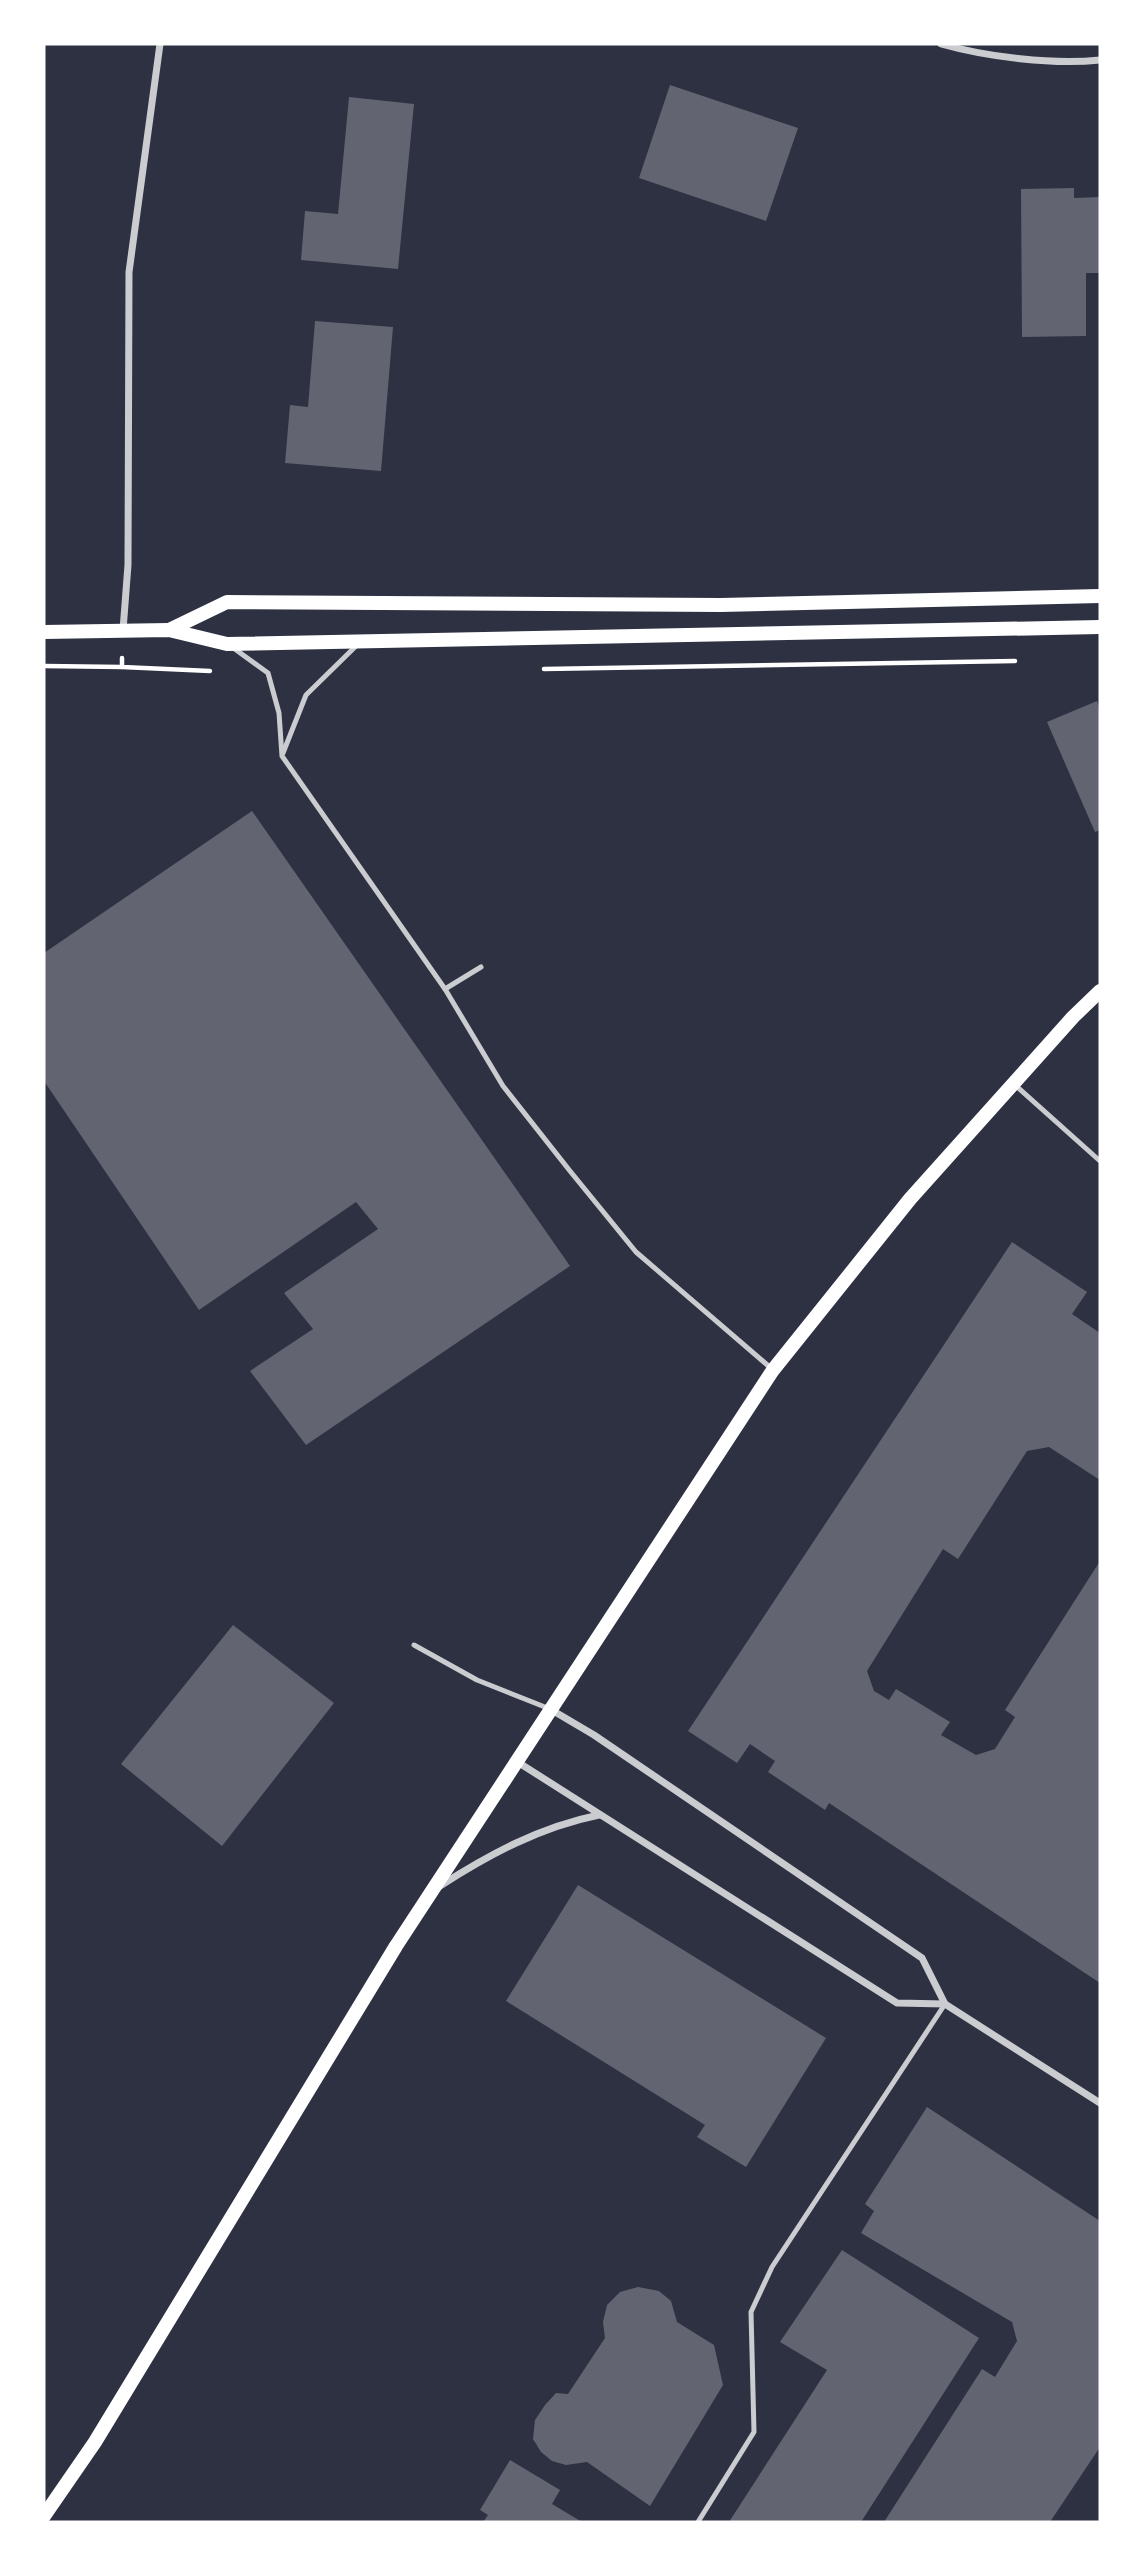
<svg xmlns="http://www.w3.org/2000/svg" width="1144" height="2566" viewBox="0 0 1144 2566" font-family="Montserrat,sans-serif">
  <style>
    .building { fill: #626471 }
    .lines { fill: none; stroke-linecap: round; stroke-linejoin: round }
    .path { stroke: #fff; stroke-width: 4.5 }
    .service { stroke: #caccd0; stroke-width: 5 }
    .minor { stroke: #caccd0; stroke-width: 7 }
    .secondary { stroke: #fff; stroke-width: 14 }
  </style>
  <rect width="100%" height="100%" fill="#2d3142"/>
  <g class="building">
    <path d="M670,85L798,128L766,221L639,178Z"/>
    <path d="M349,97L414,104L398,269L301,260L305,211L338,214Z"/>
    <path d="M1074,188V198L1100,197V273H1086V336L1022,337L1021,189Z"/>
    <path d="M315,321L393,327L381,471L285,463L290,405L308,407Z"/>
    <path d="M1097,701L1100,709V830L1095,832L1047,722Z"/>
    <path d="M252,811L570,1266L306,1445L250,1371L313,1329L284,1293L378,1229L356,1202L199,1310L44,1081V953Z"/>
    <path d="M1012,1242L1087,1292L1072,1314L1100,1333V1480L1049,1447L1027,1451L958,1559L943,1549L867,1671L874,1691L889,1700L896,1689L950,1722L941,1735L976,1755L995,1749L1015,1717L1005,1710L1100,1561V1983L829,1803L825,1810L768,1772L775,1761L750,1744L737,1763L688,1731Z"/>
    <path d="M233,1625L334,1703L222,1846L121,1764Z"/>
    <path d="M578,1885L826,2038L746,2167L697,2137L705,2125L506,2001Z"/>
    <path d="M927,2107L1100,2221V2447L1050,2522H884L982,2369L995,2377L1017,2341L1012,2322L861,2233L874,2211L865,2204Z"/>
    <path d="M842,2250L979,2338L861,2522H729L827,2370L780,2342Z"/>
    <path d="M638,2287L659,2291L671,2301L677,2322L714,2345L723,2385L650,2506L587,2462L566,2465L552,2461L541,2452L533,2439L535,2420L545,2405L556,2393L568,2394L605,2338L603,2322L607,2305L620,2292Z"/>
    <path d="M510,2460L560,2490L552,2504L582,2522H483L488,2515L480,2510Z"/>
  </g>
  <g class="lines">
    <g class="path">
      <path d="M122,658V667L210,671"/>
      <path d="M44,666L122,667"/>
      <path d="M544,669L1015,661"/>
    </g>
    <g class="service">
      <path d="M232,647L268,673L279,713L282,756L445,989L503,1086L570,1171L636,1252L772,1369"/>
      <path d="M283,753L306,695L357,645"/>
      <path d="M445,989L481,967"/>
      <path d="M1014,1084L1100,1161"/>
      <path d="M414,1645L477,1680L550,1709"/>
      <path d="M698,2522L754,2432L751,2312L772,2267L945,2004"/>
    </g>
    <g class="minor">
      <path d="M941,44C987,57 1053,65 1100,60"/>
      <path d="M123,630L128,565L129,272L160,44"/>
      <path d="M550,1709L594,1735L922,1958L945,2004"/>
      <path d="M516,1761L897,2003L945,2004L1100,2103"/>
      <path d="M440,1886C490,1854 540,1827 599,1815"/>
    </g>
    <g class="secondary">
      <path d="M169,630L227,602L721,605L1100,596"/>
      <path d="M44,632L169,630L227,644L1100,627"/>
      <path d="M44,2516L95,2442L396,1946L773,1370L910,1199L1073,1017L1100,991"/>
    </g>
  </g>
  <rect width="1144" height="2566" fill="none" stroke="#ffffff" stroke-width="91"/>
</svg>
